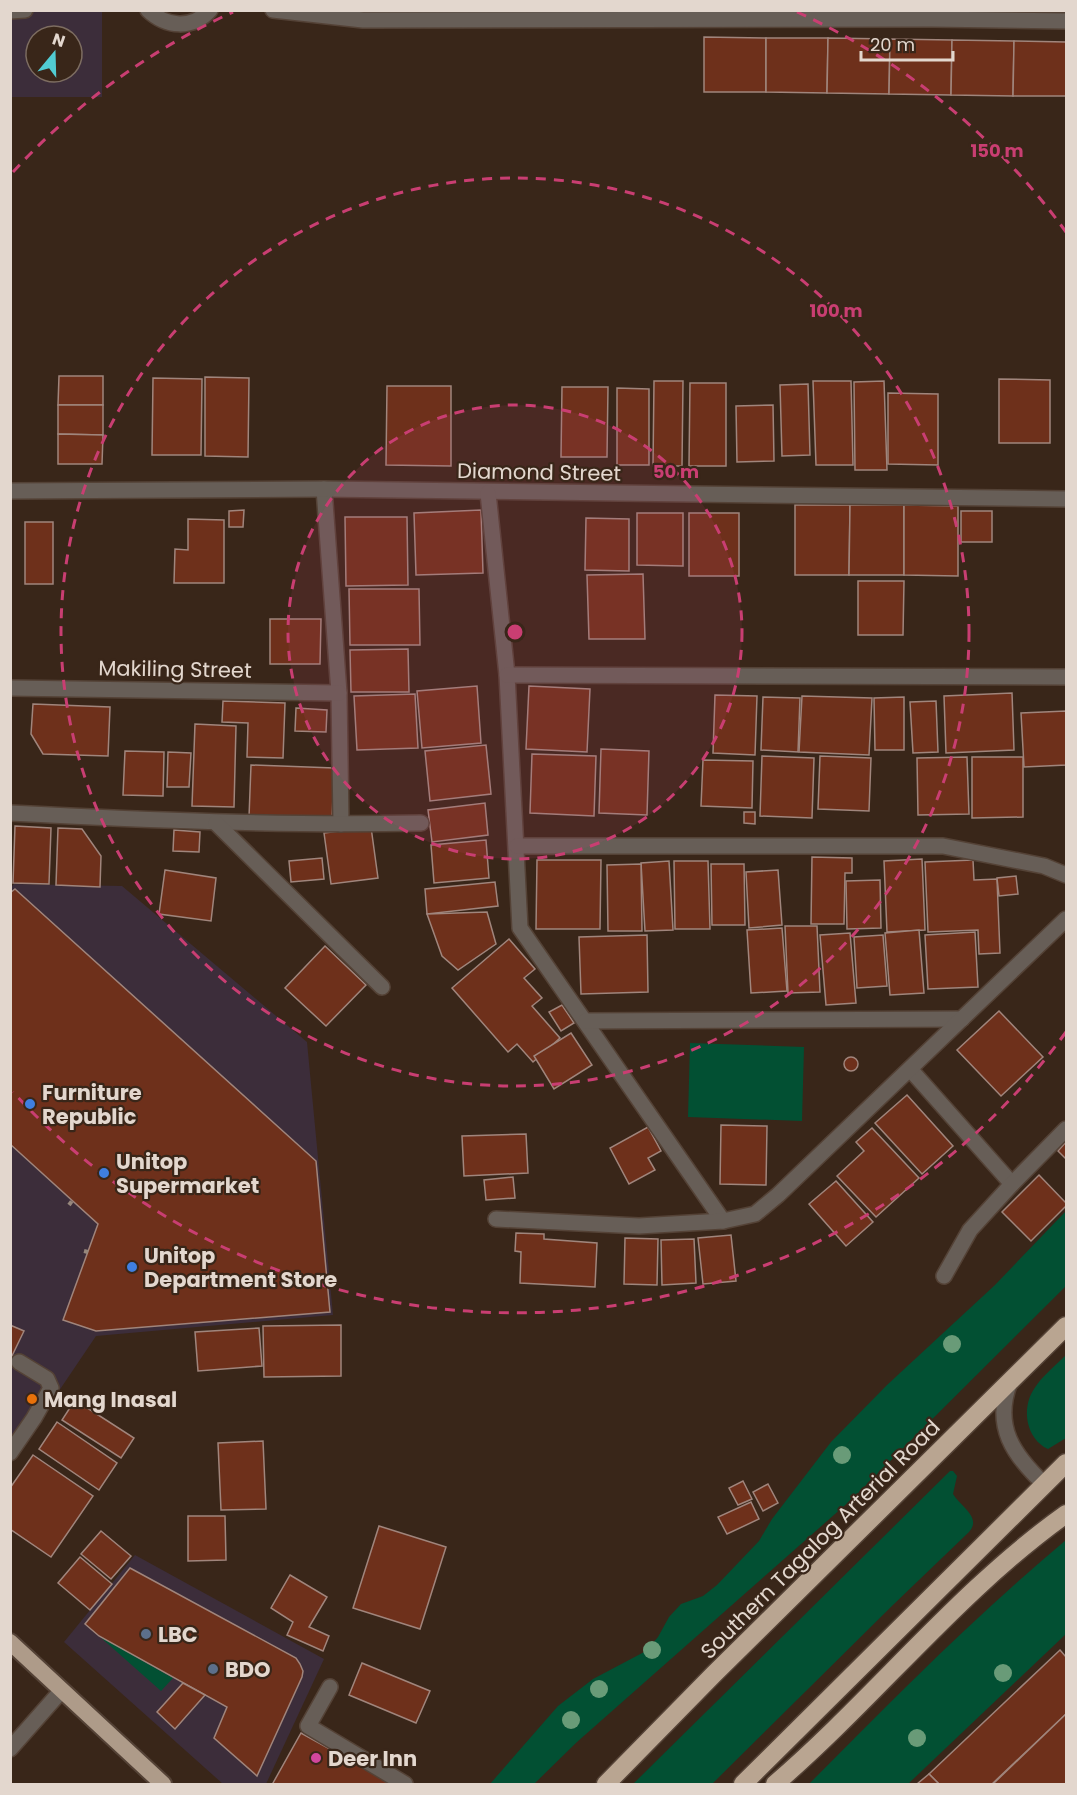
<svg xmlns="http://www.w3.org/2000/svg" width="1077" height="1795" viewBox="0 0 1077 1795" font-family="Poppins,sans-serif">
  <style>
    .commercial { fill: #3c2d3a; fill-rule: evenodd }
    .green { fill: #025033 }
    .building { fill: #6e301b; stroke: #a0857c; stroke-width: 1.5 }
    .lines { fill: none; stroke-linecap: round; stroke-linejoin: round }
    .service-casing { stroke: #544236; stroke-width: 18 }
    .minor-casing { stroke: #544236; stroke-width: 18 }
    .trunk-casing { stroke: #544236; stroke-width: 20 }
    .motorway-casing { stroke: #544236; stroke-width: 21 }
    .path { stroke: #96877c; stroke-width: 4; stroke-dasharray: 4.5 3; stroke-linecap: butt }
    .service { stroke: #675e57; stroke-width: 15 }
    .minor { stroke: #675e57; stroke-width: 15 }
    .trunk { stroke: #ae9b89; stroke-width: 16 }
    .motorway { stroke: #b9a591; stroke-width: 18 }
    .tree { fill: #699b78 }
    .ring { fill: none; stroke: #c93e72; stroke-width: 3; stroke-dasharray: 10 8 }
    .shop-dot { fill: #3f7fe0; stroke: #392619; stroke-width: 2 }
    .food-dot { fill: #e8710a; stroke: #392619; stroke-width: 2 }
    .service-dot { fill: #5c6f8a; stroke: #392619; stroke-width: 2 }
    .hotel-dot { fill: #d1479c; stroke: #392619; stroke-width: 2 }
    .labels { text-anchor: middle; dominant-baseline: central; stroke-width: 4.5; stroke-linejoin: round; paint-order: stroke }
    .street-label { font-size: 21px; fill: #e3d7ce; stroke: #392619 }
    .poi-label { font-size: 21px; font-weight: bold; fill: #e3d7ce; stroke: #392619; text-anchor: start }
    .centre { fill: #c93e72; stroke: #392619; stroke-width: 3 }
    .ring-label { font-size: 18px; text-anchor: middle; font-weight: bold; fill: #c93e72; stroke: #392619; stroke-width: 4.5; stroke-linejoin: round; paint-order: stroke }
  </style>
  <rect width="100%" height="100%" fill="#392619"/>
  <g class="commercial">
    <path d="M11,11H102V97H11ZM36,36H72V72H36Z"/>
    <path d="M14,884L122,886L307,1042L333,1315L96,1336L11,1462V887Z"/>
    <path d="M135,1555L324,1659L266,1784H223L64,1642Z"/>
  </g>
  <g class="green">
    <path d="M690,1043L804,1047L802,1121L688,1117Z"/>
    <path d="M1066,1211V1286L852,1499L577,1742L534,1784H490L558,1706L593,1679L646,1651L658,1637L669,1617L681,1604L703,1596L717,1585L759,1541L772,1519L831,1442L887,1385L995,1285Z"/>
    <path d="M1066,1355V1438L1048,1449C1026,1439 1021,1408 1034,1389C1042,1376 1056,1365 1066,1355Z"/>
    <path d="M950,1471H953L957,1476L953,1494C961,1507 982,1517 969,1532L894,1604L712,1784H633Z"/>
    <path d="M1066,1540V1634L908,1784H809C892,1700 975,1616 1066,1540Z"/>
    <path d="M99,1636L173,1678L161,1691Z"/>
  </g>
  <g class="building">
    <path d="M704,37L766,38V92H704Z"/>
    <path d="M766,38H828L827,93L766,92Z"/>
    <path d="M828,38L890,39L889,94L827,93Z"/>
    <path d="M890,39L952,40L951,95L889,94Z"/>
    <path d="M952,40L1014,41L1013,96L951,95Z"/>
    <path d="M1014,41L1066,42V96H1013Z"/>
    <path d="M59,376H103V405H58Z"/>
    <path d="M205,377L249,378L248,457L205,456Z"/>
    <path d="M153,378L202,379L201,455H152Z"/>
    <path d="M999,379L1050,380V443H999Z"/>
    <path d="M654,381H683L682,466H653Z"/>
    <path d="M813,381H851L853,465H816Z"/>
    <path d="M884,381L887,470H855L854,382Z"/>
    <path d="M690,383H726V466H689Z"/>
    <path d="M808,384L810,455L782,456L780,385Z"/>
    <path d="M387,386H451V466L386,465Z"/>
    <path d="M562,387H608L607,457H561Z"/>
    <path d="M617,388L649,389V465H617Z"/>
    <path d="M888,393L938,394V465L888,464Z"/>
    <path d="M58,405H103V435L58,434Z"/>
    <path d="M773,405L774,461L737,462L736,406Z"/>
    <path d="M58,434L103,435L102,464H58Z"/>
    <path d="M795,505H850L849,575H795Z"/>
    <path d="M850,505H904V575H849Z"/>
    <path d="M904,505L958,506V576L904,575Z"/>
    <path d="M244,510L243,527H229V511Z"/>
    <path d="M481,510L483,573L416,575L414,513Z"/>
    <rect x="961" y="511" width="31" height="31"/>
    <path d="M637,513H683V566L637,565Z"/>
    <rect x="689" y="513" width="50" height="63"/>
    <path d="M345,517H407L408,585L346,586Z"/>
    <path d="M586,518L629,519V571L585,570Z"/>
    <path d="M188,519L224,520V583H174L175,549L188,550Z"/>
    <rect x="25" y="522" width="28" height="62"/>
    <path d="M643,574L645,639H589L587,575Z"/>
    <path d="M858,581H904L903,635H858Z"/>
    <path d="M349,589H419L420,645H350Z"/>
    <path d="M270,619H321L320,664H270Z"/>
    <path d="M408,649L409,692H351L350,650Z"/>
    <path d="M477,686L481,743L422,748L417,691Z"/>
    <path d="M529,686L590,689L587,752L526,749Z"/>
    <path d="M1012,693L1014,750L946,753L944,696Z"/>
    <path d="M415,694L418,748L357,750L354,696Z"/>
    <path d="M715,695L757,696L755,755L713,753Z"/>
    <path d="M802,696L872,698L869,755L799,752Z"/>
    <path d="M763,697L800,698L798,752L761,750Z"/>
    <path d="M904,697V750H875L874,698Z"/>
    <path d="M223,701L285,703L283,758L247,757L248,723L222,722Z"/>
    <path d="M936,701L938,752L913,753L910,702Z"/>
    <path d="M33,704L110,707L108,756L43,754L31,734Z"/>
    <path d="M296,708L327,710L326,732L295,731Z"/>
    <path d="M1066,711V765L1024,767L1021,713Z"/>
    <path d="M195,724L236,726L234,807L192,806Z"/>
    <path d="M486,745L491,794L430,801L425,751Z"/>
    <path d="M601,749L649,751L647,815L599,813Z"/>
    <path d="M125,751L164,752L163,796L123,795Z"/>
    <path d="M168,752L191,753L189,787H167Z"/>
    <path d="M532,754L596,756L594,816L530,813Z"/>
    <path d="M762,756L814,758L812,818L760,816Z"/>
    <path d="M820,756L871,758L869,811L818,809Z"/>
    <path d="M967,757L969,814L918,815L917,758Z"/>
    <path d="M972,757H1023V817L972,818Z"/>
    <path d="M703,760L753,761L752,808L701,806Z"/>
    <path d="M251,765L334,768L332,821L249,817Z"/>
    <path d="M485,803L488,835L432,842L428,810Z"/>
    <path d="M744,812H755V824L744,823Z"/>
    <path d="M15,826L51,828L49,884L13,883Z"/>
    <path d="M371,827L378,878L331,884L324,833Z"/>
    <path d="M58,828L82,829L101,856L100,887L56,885Z"/>
    <path d="M174,830L200,832L199,852L173,851Z"/>
    <path d="M486,840L489,878L434,883L431,845Z"/>
    <path d="M812,857L852,858V873H845L844,924H811Z"/>
    <path d="M322,858L324,879L291,882L289,861Z"/>
    <path d="M922,859L925,930L887,932L884,861Z"/>
    <path d="M537,860H601L600,929H536Z"/>
    <path d="M973,860L974,880L997,879L1000,953L979,954L978,930L928,932L925,862Z"/>
    <path d="M669,861L673,930L645,931L641,863Z"/>
    <path d="M674,861H708L710,929H675Z"/>
    <path d="M641,864L642,931H608L607,865Z"/>
    <path d="M711,864H744L745,925H712Z"/>
    <path d="M165,870L216,878L211,921L159,914Z"/>
    <path d="M778,870L782,925L749,928L746,872Z"/>
    <path d="M1016,876L1018,894L999,896L997,878Z"/>
    <path d="M880,880L881,928L847,929L846,881Z"/>
    <path d="M495,882L498,906L427,914L425,889Z"/>
    <path d="M15,889L316,1161L330,1312L96,1331L63,1320L98,1224L10,1144V893Z"/>
    <path d="M487,912L496,944L458,970L442,956L427,914Z"/>
    <path d="M785,926H817L820,992L788,993Z"/>
    <path d="M782,928L787,991L751,993L747,930Z"/>
    <path d="M919,930L924,993L890,995L885,933Z"/>
    <path d="M975,932L978,987L928,989L925,935Z"/>
    <path d="M850,933L856,1003L826,1005L820,935Z"/>
    <path d="M647,935L648,992L581,994L579,937Z"/>
    <path d="M883,935L887,986L857,988L854,937Z"/>
    <path d="M509,939L535,969L524,978L542,998L532,1006L560,1038L533,1062L517,1044L508,1052L452,988Z"/>
    <path d="M325,946L366,985L326,1026L285,988Z"/>
    <path d="M562,1005L574,1023L561,1031L549,1012Z"/>
    <path d="M999,1011L1043,1057L1001,1096L957,1050Z"/>
    <path d="M571,1033L592,1065L554,1089L534,1056Z"/>
    <circle cx="851" cy="1064" r="7"/>
    <path d="M907,1095L953,1146L922,1174L875,1123Z"/>
    <path d="M721,1125L767,1126L766,1185L720,1184Z"/>
    <path d="M648,1127L661,1151L648,1158L655,1170L629,1184L610,1148Z"/>
    <path d="M872,1128L919,1178L876,1217L837,1176L864,1151L856,1142Z"/>
    <path d="M526,1134L528,1173L464,1176L462,1136Z"/>
    <path d="M1066,1142V1159L1058,1151Z"/>
    <path d="M1039,1175L1066,1203V1206L1031,1241L1002,1212Z"/>
    <path d="M513,1177L515,1198L486,1200L484,1180Z"/>
    <path d="M836,1181L873,1222L846,1246L809,1204Z"/>
    <path d="M516,1233L544,1234V1239L597,1243L595,1287L520,1283L521,1252L515,1251Z"/>
    <path d="M731,1235L736,1281L703,1284L698,1238Z"/>
    <path d="M625,1238L658,1239L657,1285L624,1284Z"/>
    <path d="M694,1239L696,1283L662,1285L661,1240Z"/>
    <path d="M10,1325L24,1331L10,1360Z"/>
    <path d="M341,1325V1376L264,1377L263,1326Z"/>
    <path d="M259,1328L262,1366L198,1371L195,1332Z"/>
    <path d="M75,1400L134,1438L121,1458L62,1420Z"/>
    <path d="M57,1422L117,1463L99,1490L39,1449Z"/>
    <path d="M263,1441L266,1509L221,1510L218,1443Z"/>
    <path d="M33,1455L93,1496L51,1557L10,1529V1488Z"/>
    <path d="M743,1481L752,1499L738,1505L729,1488Z"/>
    <path d="M768,1484L778,1503L763,1511L753,1492Z"/>
    <path d="M751,1502L759,1519L727,1534L718,1517Z"/>
    <path d="M188,1516H225L226,1560L188,1561Z"/>
    <path d="M379,1526L446,1547L420,1629L353,1608Z"/>
    <path d="M101,1531L131,1556L111,1579L81,1554Z"/>
    <path d="M80,1557L112,1584L90,1610L58,1583Z"/>
    <path d="M130,1568L296,1658L300,1664L303,1671L302,1677L257,1776L214,1738L227,1707L99,1636L85,1624Z"/>
    <path d="M290,1575L327,1597L309,1627L329,1636L323,1651L287,1635L293,1622L271,1608Z"/>
    <path d="M1060,1650L1066,1657V1714L992,1784H939L929,1774Z"/>
    <path d="M362,1663L430,1691L416,1723L349,1695Z"/>
    <path d="M183,1683L205,1695L175,1729L157,1712Z"/>
    <path d="M1066,1714V1784H995L994,1783Z"/>
    <path d="M301,1733L393,1784H276L273,1783Z"/>
    <path d="M929,1774L939,1784H917Z"/>
  </g>
  <g class="lines">
    <defs>
      <g id="service">
        <path d="M1010,1382C993,1426 1013,1455 1045,1485"/>
        <path d="M10,1453L34,1418L51,1388L47,1379L19,1362"/>
        <path d="M330,1687L308,1726L405,1784"/>
      </g>
      <g id="minor">
        <path d="M148,10C166,27 192,30 210,10"/>
        <path d="M273,10L363,20L932,19L1066,21"/>
        <path d="M10,11L25,10"/>
        <path d="M324,489L339,693L341,824"/>
        <path d="M10,491L324,489L1066,499"/>
        <path d="M488,493L507,675L520,928L723,1221"/>
        <path d="M507,675L1066,677"/>
        <path d="M10,688L339,693"/>
        <path d="M10,813C147,820 284,826 421,823"/>
        <path d="M216,823L382,987"/>
        <path d="M517,846H943L1044,866L1066,875"/>
        <path d="M586,1021L962,1019"/>
        <path d="M910,1069L1012,1184"/>
        <path d="M496,1219L639,1226L723,1221L755,1214L778,1195L1066,919"/>
        <path d="M944,1276L970,1230L1012,1184L1066,1129"/>
        <path d="M10,1749L62,1690"/>
      </g>
      <path id="trunk" d="M10,1642L163,1784"/>
      <g id="motorway">
        <path d="M606,1784L714,1674L1066,1326"/>
        <path d="M743,1784L1066,1463"/>
        <path d="M775,1784C875,1698 958,1591 1066,1514"/>
      </g>
    </defs>
    <use href="#service" class="service-casing"/>
    <use href="#minor" class="minor-casing"/>
    <use href="#trunk" class="trunk-casing"/>
    <use href="#motorway" class="motorway-casing"/>
    <g class="path">
      <path d="M69,1205L72,1201"/>
      <path d="M84,1251L88,1252"/>
    </g>
    <use href="#service" class="service"/>
    <use href="#minor" class="minor"/>
    <use href="#trunk" class="trunk"/>
    <use href="#motorway" class="motorway"/>
  </g>
  <g class="tree">
    <circle cx="952" cy="1344" r="9"/>
    <circle cx="842" cy="1455" r="9"/>
    <circle cx="652" cy="1650" r="9"/>
    <circle cx="1003" cy="1673" r="9"/>
    <circle cx="599" cy="1689" r="9"/>
    <circle cx="571" cy="1720" r="9"/>
    <circle cx="917" cy="1738" r="9"/>
  </g>
  <circle cx="515" cy="632" r="227" fill="#c93e72" fill-opacity=".12"/>
  <g class="ring">
    <circle cx="515" cy="632" r="227"/>
    <circle cx="515" cy="632" r="454"/>
    <path d="M1066 1032A681 681 0 0 1 13 1092M13 172A681 681 0 0 1 233 12M797 12A681 681 0 0 1 1066 232"/>
  </g>
  <g class="shop-dot">
    <circle cx="30" cy="1104" r="6"/>
    <circle cx="104" cy="1173" r="6"/>
    <circle cx="132" cy="1267" r="6"/>
  </g>
  <circle class="food-dot" cx="32" cy="1399" r="6"/>
  <g class="service-dot">
    <circle cx="146" cy="1634" r="6"/>
    <circle cx="213" cy="1669" r="6"/>
  </g>
  <circle class="hotel-dot" cx="316" cy="1758" r="6"/>
  <g class="labels">
    <g class="street-label">
      <text transform="translate(539 472) rotate(1)">Diamond Street</text>
      <text transform="translate(175 669) rotate(1)">Makiling Street</text>
      <text transform="translate(820 1539) rotate(-45)">Southern Tagalog Arterial Road</text>
    </g>
    <g class="poi-label">
      <text x="42" y="1092">Furniture<tspan x="42" dy="24">Republic</tspan></text>
      <text x="116" y="1161">Unitop<tspan x="116" dy="24">Supermarket</tspan></text>
      <text x="144" y="1255">Unitop<tspan x="144" dy="24">Department Store</tspan></text>
      <text x="44" y="1399">Mang Inasal</text>
      <text x="158" y="1634">LBC</text>
      <text x="225" y="1669">BDO</text>
      <text x="328" y="1758">Deer Inn</text>
    </g>
  </g>
  <circle cx="515" cy="632" r="9" class="centre"/>
  <g class="ring-label">
    <text x="997" y="157">150 m</text>
    <text x="836" y="317">100 m</text>
    <text x="676" y="478">50 m</text>
  </g>
  <rect width="1077" height="1795" fill="none" stroke="#e3d7ce" stroke-width="24"/>
  <g transform="translate(54 54) rotate(19)"><circle r="28" fill="#392619" stroke="#7d6d61" stroke-width="1.5"/>
  <path d="M0-4.5L10 22L0 15L-10 22Z" fill="#51ccd3"/>
  <text y="-9" font-size="16" font-weight="bold" text-anchor="middle" fill="#e3d7ce">N</text>
  </g>
  <path d="M861 51v9h92v-9" fill="none" stroke="#e3d7ce" stroke-width="3"/>
  <text x="870" y="51" font-size="18" fill="#e3d7ce" stroke="#392619" stroke-width="4.5" paint-order="stroke">20 m</text>
</svg>
